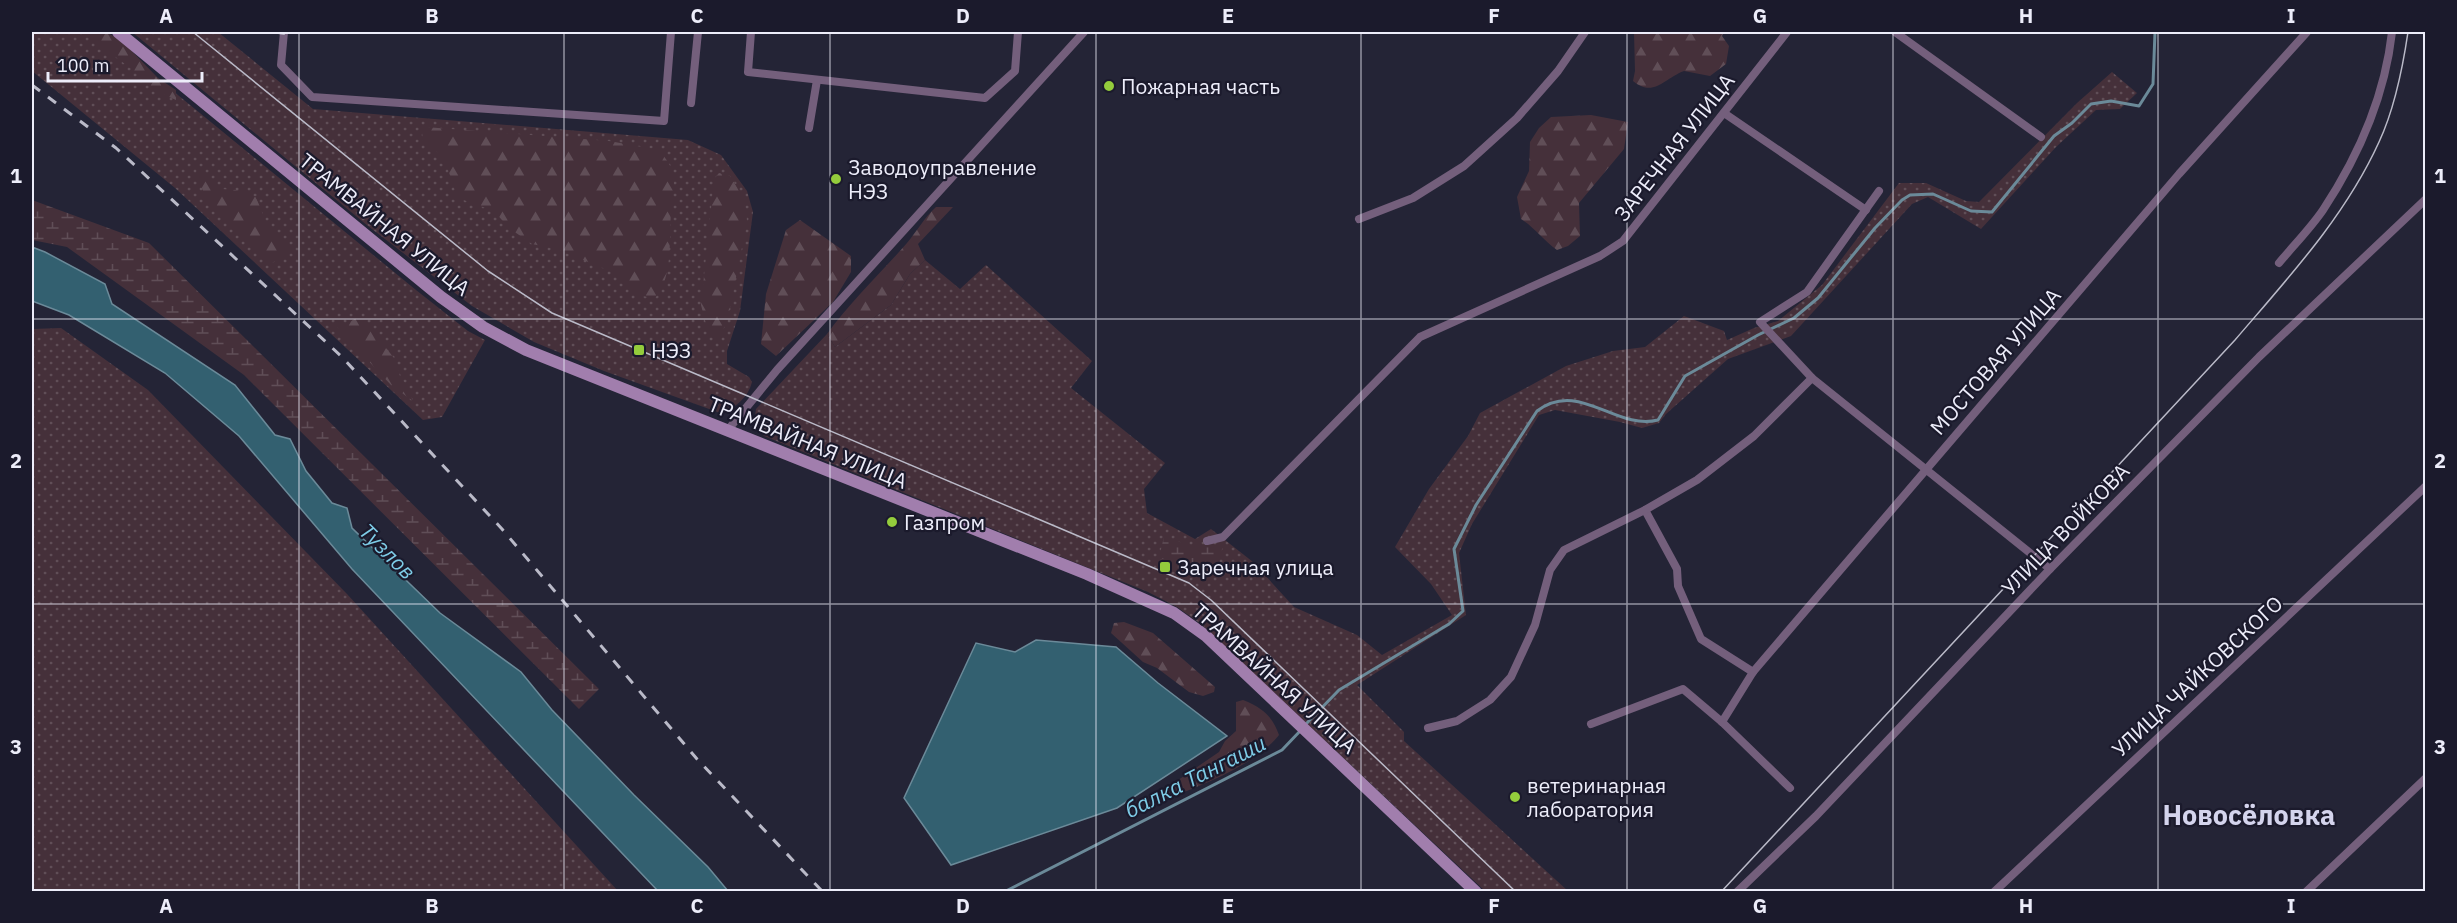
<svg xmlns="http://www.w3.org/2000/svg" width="2457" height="923" viewBox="0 0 2457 923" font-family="'IBM Plex Sans',sans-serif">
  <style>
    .grass { fill: url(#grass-dots) }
    .forest { fill: url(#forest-firs) }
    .wetland { fill: url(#wetland-marsh) }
    .water { fill: #336070; stroke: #6b8a99; stroke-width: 1.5 }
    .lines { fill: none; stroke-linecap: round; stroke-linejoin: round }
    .stream { stroke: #6b8a99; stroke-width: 3 }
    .street { stroke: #745f7c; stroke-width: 8 }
    .secondary { stroke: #a17ead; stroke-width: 12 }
    .tram { stroke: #babac8; stroke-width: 1.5 }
    .rail { stroke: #babac8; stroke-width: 3; stroke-dasharray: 10 10; stroke-linecap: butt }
    .grid { fill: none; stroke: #ededfa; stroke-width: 1.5; stroke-opacity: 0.55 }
    .poi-dot { fill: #94cc3c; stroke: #1b1a2c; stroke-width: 2 }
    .labels { text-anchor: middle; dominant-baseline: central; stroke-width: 4.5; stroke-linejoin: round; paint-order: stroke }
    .poi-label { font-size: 21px; fill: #ededfa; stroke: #1b1a2c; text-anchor: start }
    .street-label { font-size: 21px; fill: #ededfa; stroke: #1b1a2c }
    .water-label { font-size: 22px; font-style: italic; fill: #7ecce7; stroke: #1b1a2c }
    .district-label { font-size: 27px; font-weight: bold; fill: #d4d4ed; stroke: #1b1a2c }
    .neatline { fill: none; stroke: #ededfa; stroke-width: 2 }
    .grid-label { font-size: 20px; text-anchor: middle; font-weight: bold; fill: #ededfa }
  </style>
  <defs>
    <pattern id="grass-dots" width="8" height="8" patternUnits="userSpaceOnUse" patternTransform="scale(1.5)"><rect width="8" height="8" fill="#45303a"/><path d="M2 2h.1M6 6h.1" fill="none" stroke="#604e57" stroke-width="1.8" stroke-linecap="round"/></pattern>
    <pattern id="forest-firs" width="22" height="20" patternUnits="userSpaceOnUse" patternTransform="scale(1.5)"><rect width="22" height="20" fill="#45303a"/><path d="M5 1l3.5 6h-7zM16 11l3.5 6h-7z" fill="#604e57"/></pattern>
    <pattern id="wetland-marsh" width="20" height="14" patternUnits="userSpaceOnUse" patternTransform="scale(1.5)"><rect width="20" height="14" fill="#45303a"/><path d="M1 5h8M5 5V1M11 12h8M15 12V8" fill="none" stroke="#604e57"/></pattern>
  </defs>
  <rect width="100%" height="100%" fill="#242436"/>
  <g class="grass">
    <path d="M32,32H101L416,290L468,331L485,340L442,417L423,420L175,188L32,71Z"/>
    <path d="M132,32H218L313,109L688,140L721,155L747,191L753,212L740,311L727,351V364L749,377L752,382C748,398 736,406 723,414L604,371L534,342L472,306L368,226Z"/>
    <path d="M2112,72L2137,93L2120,109L2096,110L2056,147L1981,229L1928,197L1912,204L1791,336L1728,359L1666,414L1659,423L1642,428L1620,422L1555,410L1539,415L1472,524L1459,553L1466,615L1357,685L1404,732V741L1568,891H1485L1201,624L1177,607L1148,592L764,436L754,423L756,409L827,334L835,347L891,305L910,274L925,260L960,289L986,265L1092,361L1071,388L1165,463L1144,489L1147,513L1195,539L1211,529L1253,562L1294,607L1357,635L1382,655L1452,615L1431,584L1395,547L1429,489L1468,436L1480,413L1566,366L1613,351L1645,347L1684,316L1724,331L1727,340L1754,328L1778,321L1822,285L1899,183H1926L1966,201L1979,202L2077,103Z"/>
    <path d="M61,328L148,390L347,594L618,891H32V329Z"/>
  </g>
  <g class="forest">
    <path d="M82,32H105L120,39L158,78L176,90V100L154,90L133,70Z"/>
    <path d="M1634,32H1724L1722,36L1729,46L1726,64L1710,76L1684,71C1663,79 1654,98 1633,81L1635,71Z"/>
    <path d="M1591,115L1628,122L1624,149L1579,203L1580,236L1568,246L1557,250C1543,240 1535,228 1521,219L1517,197L1529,171L1530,142L1539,128L1551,117Z"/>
    <path d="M425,127L609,141L659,150C665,158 674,168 674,179C674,189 671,201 671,212C669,238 673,279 655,298L636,295L622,276L557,249L532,244L509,228L494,211L458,198C448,172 448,156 423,141L422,132Z"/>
    <path d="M196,170L222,189L236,190L256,197L269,230L293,250L272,263L207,203Z"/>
    <path d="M719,173L730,176C740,191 747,203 747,222L727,323L716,340L709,335L701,305L714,179Z"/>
    <path d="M936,207H953L918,244L925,260L910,274L891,305L835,347L827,334C851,301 880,274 907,243C917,231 924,218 936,207Z"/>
    <path d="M800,220L851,256V272L833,302L776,356L761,344L766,294L786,230Z"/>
    <path d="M358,317L362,318L394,358L401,379L405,383L413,401L391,385L335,325L340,319L346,324Z"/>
    <path d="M1124,622L1153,633L1215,687L1214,692L1203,696L1189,692L1157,668L1143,662L1111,633L1114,623Z"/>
    <path d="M1243,700C1263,708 1272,716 1279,735C1250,771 1187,790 1144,808L1152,798L1219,752L1225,741L1236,731V702Z"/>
  </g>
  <g class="wetland">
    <path d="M32,200L149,243L599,689L579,709L244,375L67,247L32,240Z"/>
    <path d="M1164,537L1196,547L1223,545L1218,566L1201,576L1159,557Z"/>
  </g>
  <g class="water">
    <path d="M32,247L45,252L105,284L112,304L235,385L275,435L290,439L306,471L332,503L347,508L352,528L440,613L521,672L552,710L634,795L708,867L728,891H658L352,569L239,436L165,373L69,315L32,301Z"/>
    <path d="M1036,640L1116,647L1158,683L1227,736L1117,808L951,865L904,798L976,643L1015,652Z"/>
  </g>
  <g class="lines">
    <g class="stream">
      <path d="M1306,724L1339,690L1449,624L1463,611L1454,549L1476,505L1537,411C1579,379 1616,431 1658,420L1685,376L1758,335L1794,318L1818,298L1875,228L1902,200L1910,195L1933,194L1971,211L1992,212L2054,136L2072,123L2091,104L2111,101L2139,106L2153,84L2155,32"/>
      <path d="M1004,892L1282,750L1302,729"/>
    </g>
    <g class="street">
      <path d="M284,32L281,65L312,97L664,121L671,32"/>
      <path d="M751,32L748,72L985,98L1015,71L1018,32"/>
      <path d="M1895,32L2041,137"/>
      <path d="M691,103L698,32"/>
      <path d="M1724,113L1866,210"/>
      <path d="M809,128L817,80"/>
      <path d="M1879,191L1807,292L1760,322L1812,378L2050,569"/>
      <path d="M1359,219L1413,198L1464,166L1517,118L1558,71L1585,32"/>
      <path d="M2279,263C2293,246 2310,229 2323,210C2358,157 2385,95 2392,32"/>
      <path d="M727,431L777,370L1084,32"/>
      <path d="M1645,510L1677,569L1678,586L1701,639L1753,672"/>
      <path d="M1207,541L1223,537L1420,337L1600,256L1623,241L1787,32"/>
      <path d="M1722,722L1753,672L2179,174L2307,32"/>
      <path d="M1591,724L1683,689L1722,722L1790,788"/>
      <path d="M1428,728L1457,721L1490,700L1511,677L1535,625L1550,570L1564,550L1645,510L1697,480L1754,436L1812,378"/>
      <path d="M1737,892L1816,816L2050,569L2259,357L2426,199"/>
      <path d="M1994,892L2426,486"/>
      <path d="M2306,892L2426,778"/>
    </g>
    <path class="secondary" d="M118,32L441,297L483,327L526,350L1087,574L1174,613L1206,636L1476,892"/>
    <g class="tram">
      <path d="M193,32L488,271L552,313L1189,583L1211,600L1516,892"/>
      <path d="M1721,892L2235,340C2288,278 2345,217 2379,142C2394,110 2403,66 2408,32"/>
    </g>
    <g class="rail">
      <path d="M275,32L293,35"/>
      <path d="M32,85L116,148L341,356L502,529L697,759L823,892"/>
    </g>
  </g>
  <path class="grid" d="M299,32V892M564,32V892M830,32V892M1096,32V892M1361,32V892M1627,32V892M1893,32V892M2158,32V892M32,319H2426M32,604H2426"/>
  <g class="poi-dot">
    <circle cx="1109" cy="86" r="6"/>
    <circle cx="836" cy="179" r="6"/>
    <rect x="633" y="344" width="12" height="12" rx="3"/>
    <circle cx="892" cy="522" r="6"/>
    <rect x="1159" y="561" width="12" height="12" rx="3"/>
    <circle cx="1515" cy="797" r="6"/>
  </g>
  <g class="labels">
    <g class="poi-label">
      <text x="1121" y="86">Пожарная часть</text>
      <text x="848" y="167">Заводоуправление<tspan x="848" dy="24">НЭЗ</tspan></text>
      <text x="651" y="350">НЭЗ</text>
      <text x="904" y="522">Газпром</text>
      <text x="1177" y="567">Заречная улица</text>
      <text x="1527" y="785">ветеринарная<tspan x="1527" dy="24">лаборатория</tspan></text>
    </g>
    <g class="street-label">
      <text transform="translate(1674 147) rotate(-52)">ЗАРЕЧНАЯ УЛИЦА</text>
      <text transform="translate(385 224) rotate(39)">ТРАМВАЙНАЯ УЛИЦА</text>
      <text transform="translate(1995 361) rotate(-49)">МОСТОВАЯ УЛИЦА</text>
      <text transform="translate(808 442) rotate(22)">ТРАМВАЙНАЯ УЛИЦА</text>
      <text transform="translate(2065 529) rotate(-46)">УЛИЦА ВОЙКОВА</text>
      <text transform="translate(2197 676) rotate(-43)">УЛИЦА ЧАЙКОВСКОГО</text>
      <text transform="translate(1275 678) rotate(42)">ТРАМВАЙНАЯ УЛИЦА</text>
    </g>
    <g class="water-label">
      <text transform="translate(388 551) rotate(45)">Тузлов</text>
      <text transform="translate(1195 776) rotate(-27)">балка Тангаши</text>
    </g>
    <g class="district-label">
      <text x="2249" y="814">Новосёловка</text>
    </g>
  </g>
  <rect width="2457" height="923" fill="none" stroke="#1b1a2c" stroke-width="66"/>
  <path d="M48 72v9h154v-9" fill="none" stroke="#ededfa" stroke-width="3"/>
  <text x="57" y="72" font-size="18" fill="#ededfa" stroke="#1b1a2c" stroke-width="4.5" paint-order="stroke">100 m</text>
  <rect x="33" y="33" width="2391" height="857" class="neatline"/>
  <g class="grid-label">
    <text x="166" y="23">A</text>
    <text x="432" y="23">B</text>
    <text x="697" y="23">C</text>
    <text x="963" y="23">D</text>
    <text x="1228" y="23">E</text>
    <text x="1494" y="23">F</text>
    <text x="1760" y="23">G</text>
    <text x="2026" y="23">H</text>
    <text x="2291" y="23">I</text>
    <text x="16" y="183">1</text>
    <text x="2440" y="183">1</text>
    <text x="16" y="468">2</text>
    <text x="2440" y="468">2</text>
    <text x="16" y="754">3</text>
    <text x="2440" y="754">3</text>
    <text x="166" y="913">A</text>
    <text x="432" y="913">B</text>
    <text x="697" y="913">C</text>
    <text x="963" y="913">D</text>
    <text x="1228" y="913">E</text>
    <text x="1494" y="913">F</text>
    <text x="1760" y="913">G</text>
    <text x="2026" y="913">H</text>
    <text x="2291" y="913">I</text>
  </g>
</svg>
